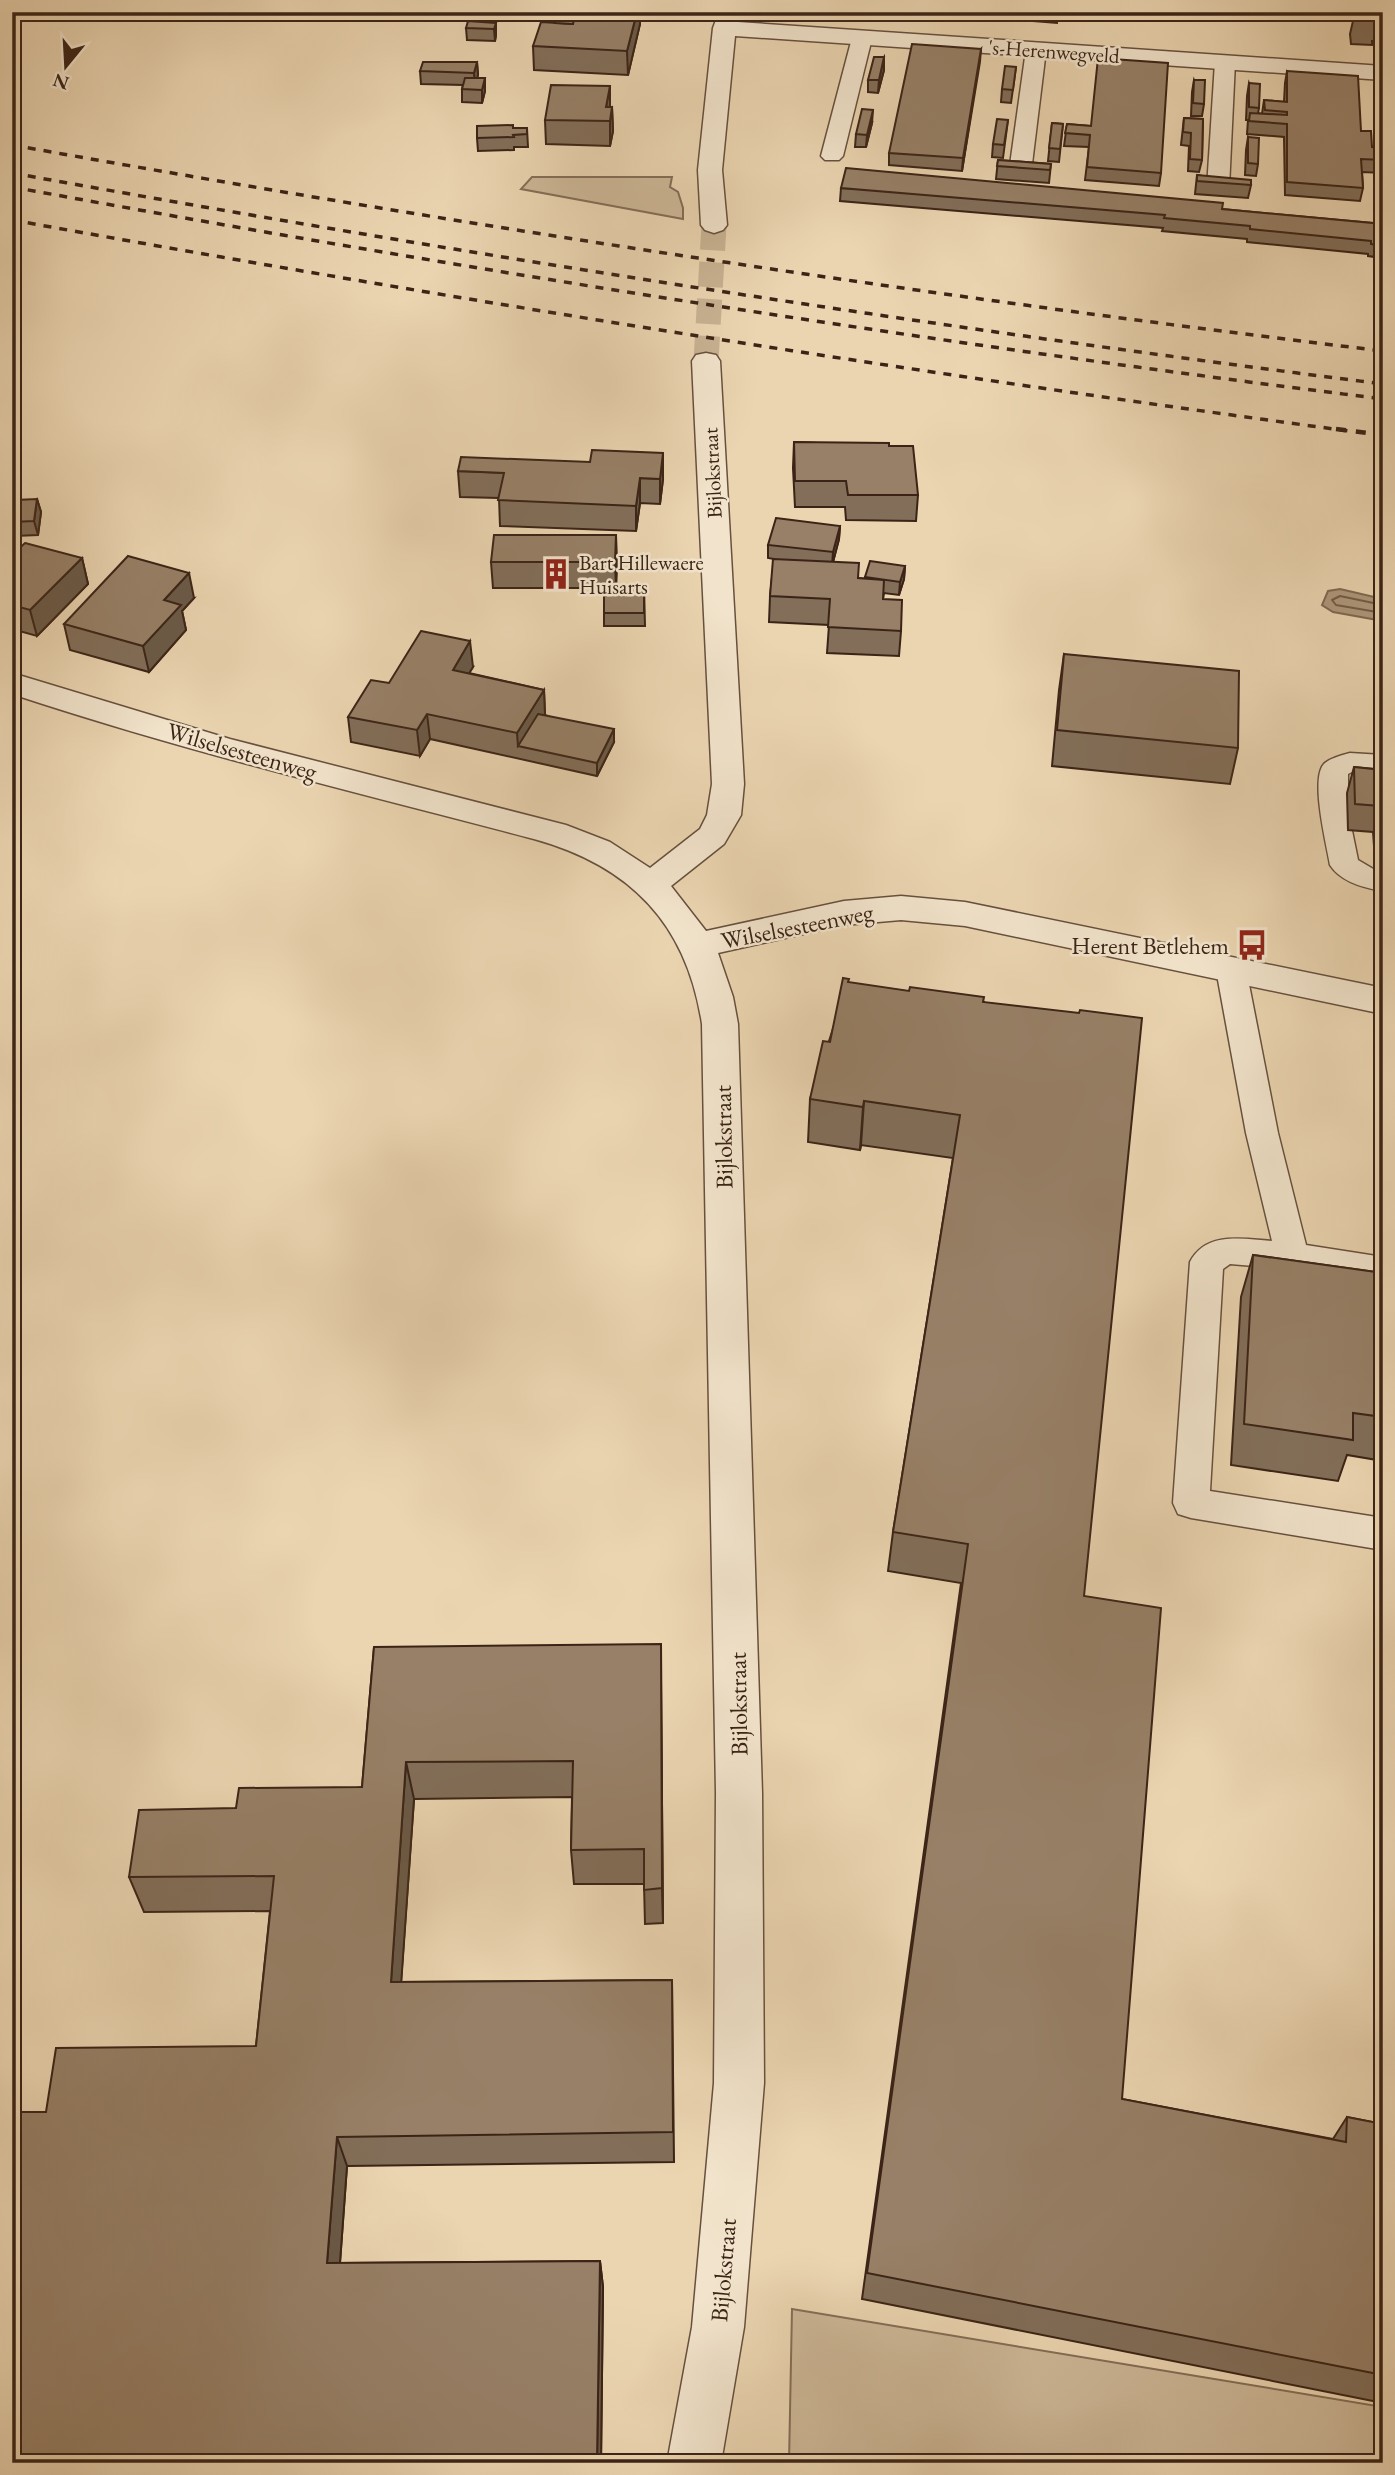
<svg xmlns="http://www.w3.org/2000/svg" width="1395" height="2475" viewBox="0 0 1395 2475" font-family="'EB Garamond',serif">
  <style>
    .green { fill: #cdb797; stroke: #846e57; stroke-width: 2 }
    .water { fill: #af997d; stroke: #816a54; stroke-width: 2 }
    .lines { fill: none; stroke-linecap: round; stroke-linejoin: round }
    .shore { stroke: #755e4a; stroke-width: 2 }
    .street-tunnel { stroke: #c8b292; stroke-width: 25; stroke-dasharray: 25 12; stroke-linecap: butt }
    .lane-casing { stroke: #67503e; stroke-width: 3 }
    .street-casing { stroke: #67503e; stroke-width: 3 }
    .lane { fill: #f2e4cc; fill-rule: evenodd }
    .street { fill: #f2e4cc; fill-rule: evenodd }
    .rail-far1 { stroke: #3b2417; stroke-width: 3.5; stroke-dasharray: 8 8; stroke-linecap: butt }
    .rail { stroke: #3b2417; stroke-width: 4.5; stroke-dasharray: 10 10; stroke-linecap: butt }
    .wall { fill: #826e59; stroke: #3b2417; stroke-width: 2 }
    .shaded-wall { fill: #6a5a48; stroke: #3b2417; stroke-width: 2 }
    .building { fill: #978067; stroke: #3b2417; stroke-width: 2 }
    .labels { text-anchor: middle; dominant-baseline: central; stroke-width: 5; stroke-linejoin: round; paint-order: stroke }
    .far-street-label { font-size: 21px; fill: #3b2417; stroke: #f2e4cc }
    .far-poi-label { font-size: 21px; fill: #3b2417; stroke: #f2e4cc; text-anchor: start }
    .street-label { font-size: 24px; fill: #3b2417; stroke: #f2e4cc }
    .poi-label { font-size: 24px; fill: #3b2417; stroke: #f2e4cc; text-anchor: end }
  </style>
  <rect width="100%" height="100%" fill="#ebd5b1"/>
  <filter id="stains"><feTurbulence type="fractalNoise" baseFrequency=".00286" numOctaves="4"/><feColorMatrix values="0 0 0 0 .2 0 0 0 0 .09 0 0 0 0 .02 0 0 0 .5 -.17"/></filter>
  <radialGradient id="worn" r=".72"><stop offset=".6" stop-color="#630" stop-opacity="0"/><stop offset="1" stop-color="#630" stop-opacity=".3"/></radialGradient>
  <g class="green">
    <path d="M532,177H672L670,187L678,192L683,208V219L521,189Z"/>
    <path d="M792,2309L1383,2407V2463H789Z"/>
  </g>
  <path class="water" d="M1340,589L1383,599V621L1333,612L1322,605L1328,591Z"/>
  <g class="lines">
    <path class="shore" d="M1383,605L1340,596L1332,600L1336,605L1383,613"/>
    <path class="street-tunnel" d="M706,361L714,225"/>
    <defs>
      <g id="lane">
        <path d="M862,32L869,34L872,38L843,156L839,160H825L821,156L852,38L855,34Z"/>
        <path d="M1036,44L1043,46L1046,50L1031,172L1028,177H1012L1009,172L1026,50L1029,46Z"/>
        <path d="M1225,56L1232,58L1235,62L1229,188L1226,193H1210L1207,188L1215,62L1218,58Z"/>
        <path d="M1350,753L1383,755V773L1354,771L1348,774V811L1358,860L1375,870L1383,871V891C1364,888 1341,882 1330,865C1327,846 1309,776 1325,763C1331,758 1342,755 1350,753Z"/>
        <path d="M1231,958L1242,961L1246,969L1278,1133L1306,1245L1383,1257V1283L1292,1269L1230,1264L1223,1269L1210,1491L1383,1518V1550L1191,1518L1178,1514L1173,1503L1190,1262C1206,1231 1243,1239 1272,1241L1246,1133L1216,969L1220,961Z"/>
      </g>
      <g id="street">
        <path d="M719,12H741L738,22L1383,66V80L735,36L722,170L727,225L723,230L714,233L705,230L701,225L698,170L713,28Z"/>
        <path d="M706,353L716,355L720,361L744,784L741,815L724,844L671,886L706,931L844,901L901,896L965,902L1383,988V1014L965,926L901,920L844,925L718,953L733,997L738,1024L762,1793L764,2083L744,2327L721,2463H667L692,2327L714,2083L716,1793L702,1024C687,924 631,866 534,839C359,793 184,751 12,694V673L230,739L566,825L610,842L650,868L700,829L707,815L712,784L692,361L696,355Z"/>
      </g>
    </defs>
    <use href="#lane" class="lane-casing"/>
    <use href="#street" class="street-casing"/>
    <use href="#lane" class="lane"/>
    <use href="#street" class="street"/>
    <g class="rail-far1">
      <path d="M12,145C467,226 924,296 1383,351"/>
      <path d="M12,173C467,255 924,326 1383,384"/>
      <path d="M12,187C467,270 924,342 1383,399"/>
      <path d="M12,220C456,300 901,371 1349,431"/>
    </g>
    <path class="rail" d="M1336,429L1383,435"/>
  </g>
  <g class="wall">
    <path d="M575,12H640V24L628,75L534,70L533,46L555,23L574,17Z"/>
    <path d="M1022,12H1058L1057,23L1021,20Z"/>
    <path d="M1347,12H1383V41H1372V45L1351,44L1350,34L1353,21H1348Z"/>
    <path d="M496,23V35L495,41L467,40L466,28Z"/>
    <path d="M981,49L962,171L889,165V153Z"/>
    <path d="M884,57V70L878,93L868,92V80Z"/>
    <path d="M477,62L478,75L477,78L485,91L482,103L462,102V89L463,85L421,84L420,71Z"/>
    <path d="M1016,67L1011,103L1001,102L1002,89Z"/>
    <path d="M1287,71L1361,131L1372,147L1383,148V173L1362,172L1363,188L1360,201L1285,195L1284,137L1247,134L1248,120H1246L1247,96L1249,83L1259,108L1258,113L1262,114L1264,100L1284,102L1285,83Z"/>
    <path d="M1194,80L1204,104L1202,116H1191L1192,92Z"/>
    <path d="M612,107L613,131L610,146L546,144L545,120Z"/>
    <path d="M1184,118L1203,119L1202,160L1199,172L1188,171L1189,146L1181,145Z"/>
    <path d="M1008,120L1003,158L992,157L993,144Z"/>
    <path d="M872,123L866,147H855L856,134Z"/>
    <path d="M1052,123L1063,124L1059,162L1048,161Z"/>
    <path d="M1067,124L1091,126L1161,173L1159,186L1085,180L1089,147L1064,146Z"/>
    <path d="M513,128H527L528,147H514V150L478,151L477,138Z"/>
    <path d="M1248,137L1258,164L1256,176L1245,175L1246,150Z"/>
    <path d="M998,160L1051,164L1049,183L996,179Z"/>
    <path d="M1197,175L1251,185L1248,198L1195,194Z"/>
    <path d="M841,188L1222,209L1383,224V258L1368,256V254L1247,242V239L1162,231L1163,228L840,201Z"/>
    <path d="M794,442L889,446L918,495L916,521L846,520L845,507H795L793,468Z"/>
    <path d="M458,471L663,479L660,504L640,503L636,531L500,526L499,498L460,497Z"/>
    <path d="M37,499L41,512L38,535L15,536L12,526V517Z"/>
    <path d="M840,526L839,539L833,562L858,578L865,579V577L905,566L904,579L899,595L884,593L883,599L901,631L899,656L827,653L829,625L769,622L770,596L774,559L768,558V545Z"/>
    <path d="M12,555L82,558L88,584L37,636L12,629Z"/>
    <path d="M617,561L616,587L644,586L645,626H604V588H493L491,562Z"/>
    <path d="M194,598L182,611L186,630L149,672L70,650L64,624Z"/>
    <path d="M1064,654L1238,748L1230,784L1052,766L1059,690Z"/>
    <path d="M473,667L469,673L544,690L545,715L614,742L597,776L430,739L420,756L351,742L348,717L389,683Z"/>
    <path d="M1354,767L1383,770V860H1375L1373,832L1348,830L1347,793Z"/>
    <path d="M848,983L984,1002L1084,1596L1122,2099L1333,2139L1347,2117L1383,2124V2403L862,2299L961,1583L888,1571L893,1532L953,1158L861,1145L860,1150L808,1142L810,1099Z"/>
    <path d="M1253,1255L1383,1273V1461L1347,1455L1338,1481L1231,1465L1241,1297Z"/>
    <path d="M374,1647L661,1682L663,1923L645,1924L644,1884H574L571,1850L572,1797L414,1799L401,1982L672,1980L674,2162L347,2166L340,2263L600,2261L603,2287L601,2463H12L46,2112L256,2046L270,1911L144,1912L129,1877L236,1808L362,1787Z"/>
  </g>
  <g class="shaded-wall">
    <path d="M637,12H640V24L628,75L627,51Z"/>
    <path d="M496,23V35L495,41L494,29Z"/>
    <path d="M981,49L980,62L962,171L963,158Z"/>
    <path d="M884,57V70L878,93L879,80Z"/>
    <path d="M477,62L478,75L475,86L474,73Z"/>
    <path d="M485,78V91L482,103V90Z"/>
    <path d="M610,86V110L606,107Z"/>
    <path d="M612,107L613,131L610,146V121Z"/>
    <path d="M873,110L872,123L866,147L867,135Z"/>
    <path d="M663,453V479L660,504V479Z"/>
    <path d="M640,478V503L636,531V506Z"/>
    <path d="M37,499L41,512L38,535L34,521Z"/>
    <path d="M840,526L839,539L832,566L833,552Z"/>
    <path d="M616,535L617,561L616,588L615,562Z"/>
    <path d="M82,558L88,584L37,636L30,610Z"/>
    <path d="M905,566L904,579L899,595L900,582Z"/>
    <path d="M189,573L194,598L182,611L186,630L149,672L143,646L164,600Z"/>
    <path d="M470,641L473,667L455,696L453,670Z"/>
    <path d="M544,690L545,715L518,746L517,733Z"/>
    <path d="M427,714L430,739L420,756L417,730Z"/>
    <path d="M614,729V742L597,776V763Z"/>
    <path d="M864,1101L861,1145L860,1150L863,1107Z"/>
    <path d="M661,1644V1682L663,1923L662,1888Z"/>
    <path d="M406,1762L414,1799L399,2014L391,1982Z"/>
    <path d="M337,2137L347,2166L338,2290L327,2263Z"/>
    <path d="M600,2261L603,2287L601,2463H597Z"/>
  </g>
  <g class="building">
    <path d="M575,12H637L627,51L533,46L541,22L573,24Z"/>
    <path d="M1355,12H1383V18L1376,17L1377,21L1356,20Z"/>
    <path d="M557,16L574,17L573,24L555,23Z"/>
    <path d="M468,21L496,23L494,29L466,28Z"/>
    <path d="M912,44L981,49L963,158L889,153Z"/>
    <path d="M874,57H884L879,80H868Z"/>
    <path d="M1098,58L1168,63L1161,173L1087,167L1090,135L1065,133L1067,124L1091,126Z"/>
    <path d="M423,62H477L474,73L420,71Z"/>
    <path d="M1005,66L1016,67L1013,90L1002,89Z"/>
    <path d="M1287,71L1358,76L1361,131H1371L1372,147L1383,148V160L1361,159L1363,188L1287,182V124L1249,121L1250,113L1287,115V112L1265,110L1264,100L1287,102Z"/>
    <path d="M465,78H485L482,90L462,89Z"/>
    <path d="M1194,80H1205L1204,104L1193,103Z"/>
    <path d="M1249,83L1260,84L1259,108L1249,107Z"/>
    <path d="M551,85L610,86L606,107H612L610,121L545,120Z"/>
    <path d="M862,109L873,110L867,135L856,134Z"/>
    <path d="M1184,118L1203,119L1202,160L1190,159L1191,133L1183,132Z"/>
    <path d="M997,119L1008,120L1004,145L993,144Z"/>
    <path d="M1052,123L1063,124L1060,149L1049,148Z"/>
    <path d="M513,125V128H527V134L513,135L514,137L477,138V126Z"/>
    <path d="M1248,137L1259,138L1258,164L1248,163Z"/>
    <path d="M998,160L1051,164L1050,170L997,166Z"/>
    <path d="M846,168L1223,203L1222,209L1383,224V245L1371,244V241L1250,229V226L1164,218L1165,215L841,188Z"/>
    <path d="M1197,175L1251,180V185L1197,181Z"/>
    <path d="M794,442L889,443V446H913L918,495H848L846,481H795Z"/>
    <path d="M592,450L663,453L660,479L640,478L636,506L498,500L504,473L458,471L461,457L590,462Z"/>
    <path d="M37,499L34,521L12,522L15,500Z"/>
    <path d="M776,518L840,526L833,552L768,545Z"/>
    <path d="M494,535H616L615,562H491Z"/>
    <path d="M25,543L82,558L30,610L12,605V555Z"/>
    <path d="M128,556L189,573L164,600L181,605L143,646L64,624Z"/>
    <path d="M773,559L859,563L858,578L884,580L883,599L902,600L901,631L828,627L830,599L770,596Z"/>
    <path d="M870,561L905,566L900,582L865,577Z"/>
    <path d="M644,586V613H604V587Z"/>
    <path d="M421,631L470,641L453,670L544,690L517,733L427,714L417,730L348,717L371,680L389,683Z"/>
    <path d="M1064,654L1239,671L1238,748L1057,730Z"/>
    <path d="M538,714L614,729L597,763L518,746Z"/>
    <path d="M1354,767L1383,770V834L1380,806L1355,804Z"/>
    <path d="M843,978L849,979L848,982L909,991L910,987L984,997L983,1002L1079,1013L1080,1010L1142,1018L1084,1596L1161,1608L1122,2099L1346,2142L1347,2117L1383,2124V2375L867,2273L968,1544L893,1532L960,1115L864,1101L863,1107L810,1099L823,1041L830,1042Z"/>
    <path d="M1253,1255L1383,1273V1417L1353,1413V1440L1244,1424Z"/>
    <path d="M661,1644L662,1888L644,1890V1849L571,1850L573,1761L406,1762L391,1982L672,1980L673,2132L337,2137L327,2263L600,2261L597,2463H12V2112H46L56,2048L256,2046L274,1876L129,1877L139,1810L236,1808L239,1788L362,1787L374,1647Z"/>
  </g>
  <defs>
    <symbol id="building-bare" viewBox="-9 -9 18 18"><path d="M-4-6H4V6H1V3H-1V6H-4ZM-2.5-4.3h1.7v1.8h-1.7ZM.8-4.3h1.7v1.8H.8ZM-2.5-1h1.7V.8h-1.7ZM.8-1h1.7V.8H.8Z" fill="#8f2418" stroke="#f2e4cc" stroke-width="2.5" paint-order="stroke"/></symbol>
    <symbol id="bus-bare" viewBox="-9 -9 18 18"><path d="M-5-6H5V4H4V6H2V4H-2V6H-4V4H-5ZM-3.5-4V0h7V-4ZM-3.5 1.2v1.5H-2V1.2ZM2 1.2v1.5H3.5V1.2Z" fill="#8f2418" stroke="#f2e4cc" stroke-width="2.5" paint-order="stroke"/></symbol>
  </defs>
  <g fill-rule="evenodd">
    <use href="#building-bare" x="534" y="552" width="44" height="44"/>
    <use href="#bus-bare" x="1230" y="923" width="44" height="44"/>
  </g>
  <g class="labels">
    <g class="far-street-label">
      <text transform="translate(1054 51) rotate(4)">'s-Herenwegveld</text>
      <text transform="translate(712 473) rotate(-93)">Bijlokstraat</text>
    </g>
    <g class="far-poi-label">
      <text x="579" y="562">Bart Hillewaere<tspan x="579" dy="24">Huisarts</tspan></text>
    </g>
    <g class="street-label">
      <text transform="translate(242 751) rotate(16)">Wilselsesteenweg</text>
      <text transform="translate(797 926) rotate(-11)">Wilselsesteenweg</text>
      <text transform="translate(723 1137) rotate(-91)">Bijlokstraat</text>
      <text transform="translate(738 1704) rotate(-91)">Bijlokstraat</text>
      <text transform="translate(723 2270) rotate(-85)">Bijlokstraat</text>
    </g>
    <g class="poi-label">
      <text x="1229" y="945">Herent Betlehem</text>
    </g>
  </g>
  <rect width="1395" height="2475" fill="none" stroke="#ebd5b1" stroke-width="42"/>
  <rect x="14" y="14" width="1367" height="2447" fill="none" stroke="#3b2417" stroke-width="3.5"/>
  <rect x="21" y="21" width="1353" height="2433" fill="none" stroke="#3b2417" stroke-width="2"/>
  <g transform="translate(66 66) rotate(198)" stroke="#f2e4cc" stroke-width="5" paint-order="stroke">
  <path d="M0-5L12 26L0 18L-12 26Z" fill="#3b2417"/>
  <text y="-10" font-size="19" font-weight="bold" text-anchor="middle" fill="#3b2417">N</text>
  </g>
  <rect width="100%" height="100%" filter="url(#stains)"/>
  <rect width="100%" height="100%" fill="url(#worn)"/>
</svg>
